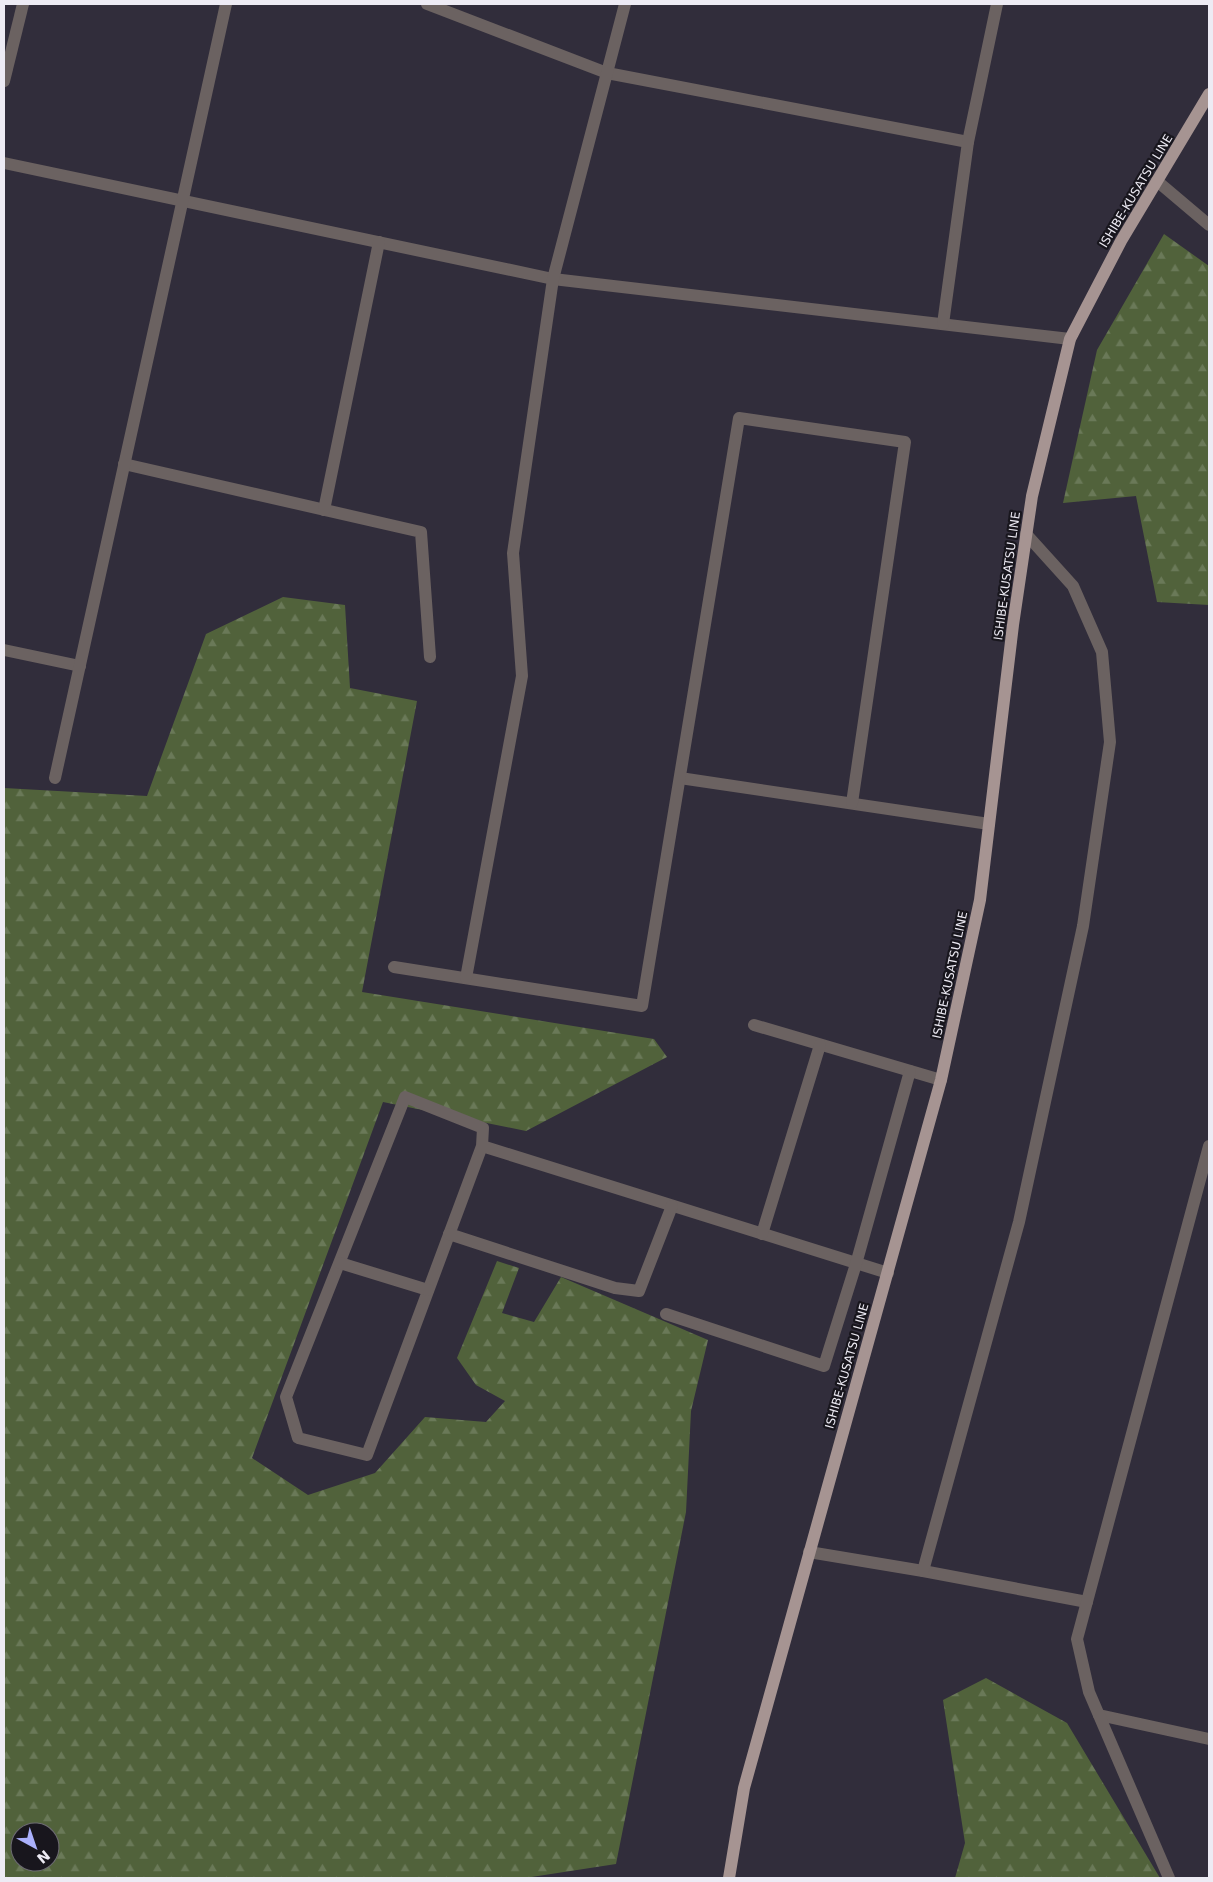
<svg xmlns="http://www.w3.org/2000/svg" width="1213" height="1882" viewBox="0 0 1213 1882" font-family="'DejaVu Sans',sans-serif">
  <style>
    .forest { fill: url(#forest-firs); fill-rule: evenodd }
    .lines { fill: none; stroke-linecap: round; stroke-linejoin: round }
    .minor { stroke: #6b6261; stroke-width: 12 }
    .major { stroke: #a69492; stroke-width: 12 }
    .labels { text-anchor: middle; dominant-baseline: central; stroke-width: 4.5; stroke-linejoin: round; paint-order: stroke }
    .street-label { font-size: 12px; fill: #edebf4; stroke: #18161d }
  </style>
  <defs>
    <pattern id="forest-firs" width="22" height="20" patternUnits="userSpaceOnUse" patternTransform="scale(1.25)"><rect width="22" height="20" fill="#51623b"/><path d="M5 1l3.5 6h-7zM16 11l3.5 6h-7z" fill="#6a7958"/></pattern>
  </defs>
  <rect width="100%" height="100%" fill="#312d3b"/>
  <g class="forest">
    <path d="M1164,234L1209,266V605L1157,602L1136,496L1063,503L1097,350Z"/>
    <path d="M283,597L345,605L350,688L417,701L362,992L654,1039L667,1057L526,1131L383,1102L252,1458L308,1495L375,1473L425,1417L486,1422L505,1401L476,1385L457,1358L497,1261L519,1268L502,1313L534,1322L561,1277L708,1340L691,1411L686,1512L616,1864L525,1878H4V788L147,796L206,634ZM20,1832H50V1862H20Z"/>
    <path d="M986,1678L1067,1723L1160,1878H955L965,1843L943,1700Z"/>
  </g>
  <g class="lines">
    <g class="minor">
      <path d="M427,4L607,73L968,142"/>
      <path d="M4,81L23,4"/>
      <path d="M4,163L553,279L1070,339"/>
      <path d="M1157,181L1209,225"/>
      <path d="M943,324L968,142L997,4"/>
      <path d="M124,464L421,532L430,657"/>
      <path d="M324,510L379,242"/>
      <path d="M4,650L80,666"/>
      <path d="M55,778L226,4"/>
      <path d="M680,778L989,824"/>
      <path d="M394,967L642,1006L739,418L905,442L852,803"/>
      <path d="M466,978L522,676L513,553L553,279L625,4"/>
      <path d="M754,1025L941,1080"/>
      <path d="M482,1146L483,1128L405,1097L286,1397L298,1438L367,1455L482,1146L888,1273"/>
      <path d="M449,1234L615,1288L639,1291L672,1206"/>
      <path d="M762,1234L820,1045"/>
      <path d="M340,1263L428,1290"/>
      <path d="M666,1314L824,1366L856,1264L910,1071"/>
      <path d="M809,1552L923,1571L1087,1602"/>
      <path d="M923,1571L1019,1222L1083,926L1110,742L1102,652L1073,586L1026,534"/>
      <path d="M1099,1715L1209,1739"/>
      <path d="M1169,1878L1089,1692L1077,1639L1209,1146"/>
    </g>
    <path class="major" d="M729,1878L744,1788L941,1080L980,900L1013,625L1032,496L1070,339L1121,241L1209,94"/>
  </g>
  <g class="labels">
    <g class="street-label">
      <text transform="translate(1136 191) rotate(-59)">ISHIBE-KUSATSU LINE</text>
      <text transform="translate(1007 576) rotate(-82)">ISHIBE-KUSATSU LINE</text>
      <text transform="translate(950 975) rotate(-78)">ISHIBE-KUSATSU LINE</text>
      <text transform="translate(847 1366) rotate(-74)">ISHIBE-KUSATSU LINE</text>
    </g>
  </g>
  <rect width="1213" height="1882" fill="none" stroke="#edebf4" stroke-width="10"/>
  <g transform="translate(35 1847) rotate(140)"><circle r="24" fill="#18161d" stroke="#6d6b73"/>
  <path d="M0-4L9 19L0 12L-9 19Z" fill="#aab0fb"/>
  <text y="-8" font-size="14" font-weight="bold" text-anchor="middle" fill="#edebf4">N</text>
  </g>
</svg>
